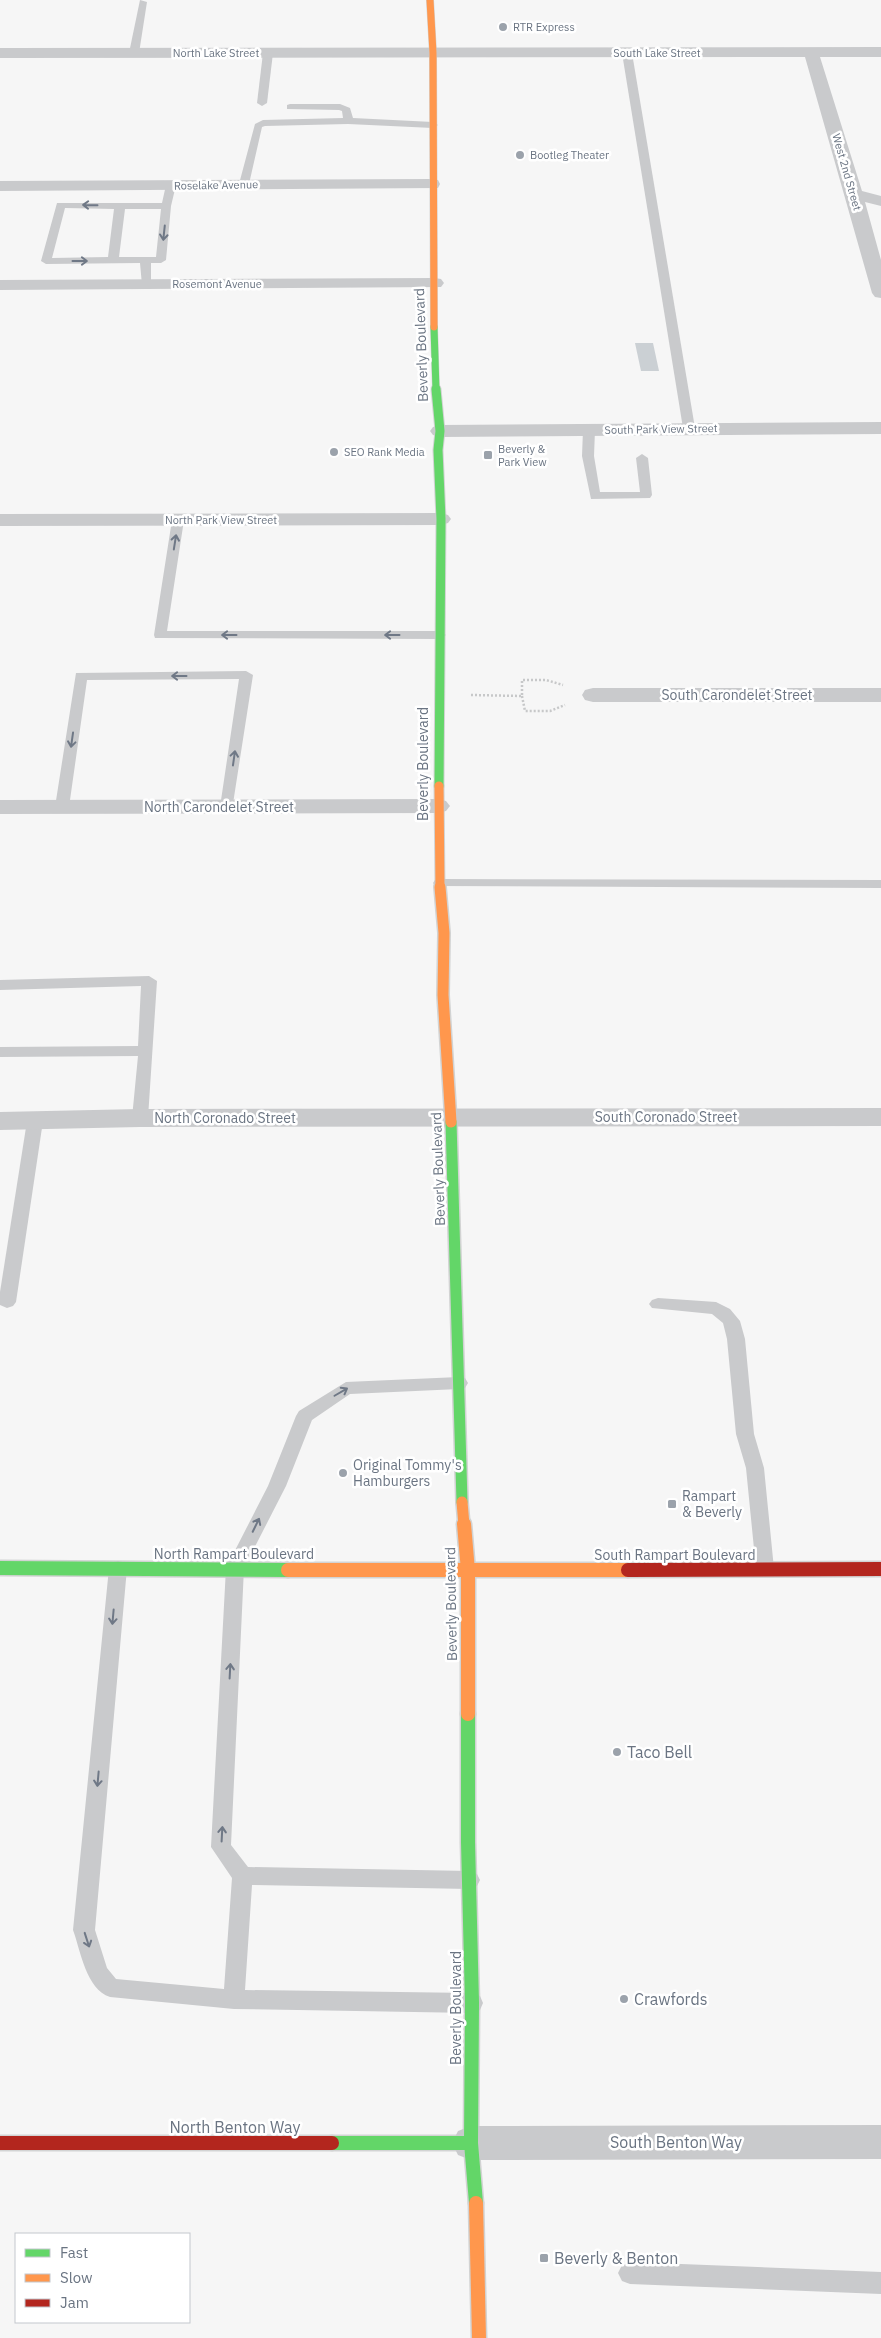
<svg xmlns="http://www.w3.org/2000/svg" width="881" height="2338" viewBox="0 0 881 2338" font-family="'IBM Plex Sans',sans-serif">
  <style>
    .water { fill: #cbd0d4 }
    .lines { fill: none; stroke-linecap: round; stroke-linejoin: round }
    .fast-far3-casing { stroke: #d2d3d3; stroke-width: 8 }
    .fast-far2-casing { stroke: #d2d3d3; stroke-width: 11 }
    .fast-far1-casing { stroke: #d2d3d3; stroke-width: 14 }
    .fast-casing { stroke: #d2d3d3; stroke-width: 17 }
    .slow-far3-casing { stroke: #d2d3d3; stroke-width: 8 }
    .slow-far2-casing { stroke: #d2d3d3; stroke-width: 11 }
    .slow-far1-casing { stroke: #d2d3d3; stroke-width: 14 }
    .slow-casing { stroke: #d2d3d3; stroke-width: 17 }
    .jam-casing { stroke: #d2d3d3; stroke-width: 17 }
    .path { stroke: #c7c8c9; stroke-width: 2.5; stroke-dasharray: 2 2; stroke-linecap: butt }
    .lane { fill: #c9cacc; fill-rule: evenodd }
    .street { fill: #c9cacc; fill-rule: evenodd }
    .fast-far3 { stroke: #63d668; stroke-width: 7 }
    .fast-far2 { stroke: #63d668; stroke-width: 9 }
    .fast-far1 { stroke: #63d668; stroke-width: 11 }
    .fast { stroke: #63d668; stroke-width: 14 }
    .slow-far3 { stroke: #ff974d; stroke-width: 7 }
    .slow-far2 { stroke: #ff974d; stroke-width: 9 }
    .slow-far1 { stroke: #ff974d; stroke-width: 11 }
    .slow { stroke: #ff974d; stroke-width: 14 }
    .jam { stroke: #b3261e; stroke-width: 14 }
    .oneway { stroke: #6f7886 }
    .poi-dot { fill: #9ba2ab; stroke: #fff; stroke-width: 2 }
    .labels { text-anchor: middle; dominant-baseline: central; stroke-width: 5; stroke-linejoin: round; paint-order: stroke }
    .far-poi-label { font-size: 11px; fill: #6a7482; stroke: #fff; text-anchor: start }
    .far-street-label { font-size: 11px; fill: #6a7482; stroke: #fff }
    .street-label { font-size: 14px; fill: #6a7482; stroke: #fff }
    .poi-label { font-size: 14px; fill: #6a7482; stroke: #fff; text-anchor: start }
    .near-poi-label { font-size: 16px; fill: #6a7482; stroke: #fff; text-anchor: start }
    .near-street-label { font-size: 16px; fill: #6a7482; stroke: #fff }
  </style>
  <rect width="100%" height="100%" fill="#f6f6f6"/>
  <path class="water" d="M635,343H653L659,371H641Z"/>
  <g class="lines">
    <defs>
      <path id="fast-far3" d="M434,327L436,390"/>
      <path id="fast-far2" d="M436,389L440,431L438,450L441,519L439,786"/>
      <path id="fast-far1" d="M451,1122L462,1502"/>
      <g id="fast">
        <path d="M0,1568L288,1570"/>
        <path d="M468,1714V1842L472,2003L471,2143L476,2203"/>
        <path d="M332,2143H471"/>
      </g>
      <path id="slow-far3" d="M430,0L433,53L434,327"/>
      <path id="slow-far2" d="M439,786L440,888"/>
      <g id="slow-far1">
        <path d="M440,887L444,933L443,995L451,1122"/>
        <path d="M462,1502L464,1525"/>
      </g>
      <g id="slow">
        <path d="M464,1524L468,1571V1714"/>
        <path d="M288,1570H628"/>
        <path d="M476,2203L479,2338"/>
      </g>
      <g id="jam">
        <path d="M628,1570L881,1569"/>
        <path d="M0,2143H332"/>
      </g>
    </defs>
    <use href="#fast-far3" class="fast-far3-casing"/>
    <use href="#fast-far2" class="fast-far2-casing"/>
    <use href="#fast-far1" class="fast-far1-casing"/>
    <use href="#fast" class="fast-casing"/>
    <use href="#slow-far3" class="slow-far3-casing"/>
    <use href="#slow-far2" class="slow-far2-casing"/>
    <use href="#slow-far1" class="slow-far1-casing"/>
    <use href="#slow" class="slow-casing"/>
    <use href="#jam" class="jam-casing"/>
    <g class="path">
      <path d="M471,695L522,696V680H546L563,685"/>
      <path d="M522,696L525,711H550L565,705"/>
    </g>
    <g class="lane">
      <path d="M140,0L147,2L139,53L134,56L129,53Z"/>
      <path d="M268,50L273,53L267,103L262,106L257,103L263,53Z"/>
      <path d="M627,50L632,53L695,428L689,431L683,428L622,53Z"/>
      <path d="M290,104H340L350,108L353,118L433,122L438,125L433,128L348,124L265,126L262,127L249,184L240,186L239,184L255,124L263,120L343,118L342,111L339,110L287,109V105Z"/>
      <path d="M171,182L176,185L171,206L166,260L161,263H151V287L147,288L142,285L140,263L46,264L41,261L57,203H162L166,185ZM65,208L114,209L108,257L52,258ZM125,209H161L156,257H119Z"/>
      <path d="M589,427L595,430L594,456L600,492H640L636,458L642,454L648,458L652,495L650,498L591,499L582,456L583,430Z"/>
      <path d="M178,516L184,520L167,631H440L446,635L440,639L155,638L154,635L172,520Z"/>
      <path d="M246,671L253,675L232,810H222L220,807L239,679L87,680L69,807L67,810H57L55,807L76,673Z"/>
      <path d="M440,879L881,880V888L435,886L433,883L435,880Z"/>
      <path d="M149,976L157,981L148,1118L146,1122H134L132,1118L138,1056L0,1057V1047L138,1046L141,986L0,990V980Z"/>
      <path d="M35,1116L41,1117L43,1121L16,1302L13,1306L7,1308L0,1305V1292L27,1121L29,1117Z"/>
      <path d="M658,1298L716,1302L730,1309L740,1321L745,1339L754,1434L764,1468L774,1569L772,1574L765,1576L758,1574L756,1569L746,1468L736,1434L727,1339L723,1323L712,1314L652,1308L649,1304L652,1300Z"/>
      <path d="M459,1377L465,1378L468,1383L465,1388L459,1389L350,1394L312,1420L286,1486L244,1568L231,1845L248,1867L470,1871L477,1874L480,1880L477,1886L470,1889L252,1885L245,1990L472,1993L480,1996L483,2003L480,2010L472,2013L234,2009L110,1997C86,1989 81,1952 73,1930L109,1568L111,1563L118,1561L125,1563L127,1568L95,1930L107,1968L116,1979L224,1989L232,1878L211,1847L226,1568L268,1486L296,1416L299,1411L346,1382Z"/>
      <path d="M630,2262L881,2272V2294L630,2284L622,2281L618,2273L622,2265Z"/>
    </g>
    <g class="street">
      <path d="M881,47V57H820L862,191L881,196V206L865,202L881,260V298L875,297L872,293L805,57L0,58V48Z"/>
      <path d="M432,179L438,180L440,184L438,188L0,191V181Z"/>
      <path d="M435,278L441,279L444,283L441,287L0,290V280Z"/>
      <path d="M881,422V434L440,437L433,435L430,431L433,427L440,425Z"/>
      <path d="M441,513L448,515L451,519L448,523L441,525L0,526V514Z"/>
      <path d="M593,688H881V702H593L585,700L582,695L585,690Z"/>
      <path d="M438,799L446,801L450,806L446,811L438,813L0,814V800Z"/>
      <path d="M881,1108V1126L140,1127L0,1130V1112L140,1109Z"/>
      <path d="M881,2125V2159L471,2160L458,2155L452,2143L458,2131L471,2126Z"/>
    </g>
    <use href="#fast-far3" class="fast-far3"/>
    <use href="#fast-far2" class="fast-far2"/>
    <use href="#fast-far1" class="fast-far1"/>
    <use href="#fast" class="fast"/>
    <use href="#slow-far3" class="slow-far3"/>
    <use href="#slow-far2" class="slow-far2"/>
    <use href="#slow-far1" class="slow-far1"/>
    <use href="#slow" class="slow"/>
    <use href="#jam" class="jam"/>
  </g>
  <defs><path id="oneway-shaft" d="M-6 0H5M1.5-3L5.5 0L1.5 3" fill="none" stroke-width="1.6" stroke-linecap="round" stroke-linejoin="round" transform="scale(1.25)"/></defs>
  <g class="oneway">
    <use href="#oneway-shaft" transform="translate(90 205) rotate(-179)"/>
    <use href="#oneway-shaft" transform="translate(164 233) rotate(96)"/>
    <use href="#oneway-shaft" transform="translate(80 261)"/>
    <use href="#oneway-shaft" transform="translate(175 542) rotate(-81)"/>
    <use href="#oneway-shaft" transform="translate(229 635) rotate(180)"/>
    <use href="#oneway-shaft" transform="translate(392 635) rotate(180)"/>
    <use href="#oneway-shaft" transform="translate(179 676) rotate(180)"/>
    <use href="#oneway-shaft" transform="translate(72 740) rotate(98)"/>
    <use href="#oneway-shaft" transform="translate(234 758) rotate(-82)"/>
    <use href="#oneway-shaft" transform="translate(341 1392) rotate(-30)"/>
    <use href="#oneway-shaft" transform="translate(256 1525) rotate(-64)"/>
    <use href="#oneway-shaft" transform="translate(113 1617) rotate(95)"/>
    <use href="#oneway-shaft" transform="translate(230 1671) rotate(-87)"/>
    <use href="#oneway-shaft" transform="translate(98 1779) rotate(95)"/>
    <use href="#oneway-shaft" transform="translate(222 1834) rotate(-87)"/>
    <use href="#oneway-shaft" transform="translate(87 1940) rotate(72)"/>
  </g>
  <g class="poi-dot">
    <circle cx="503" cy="27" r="5"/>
    <circle cx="520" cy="155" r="5"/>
    <circle cx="334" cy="452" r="5"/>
    <rect x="483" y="450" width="10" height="10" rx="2.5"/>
    <circle cx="343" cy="1473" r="5"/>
    <rect x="667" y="1499" width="10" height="10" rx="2.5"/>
    <circle cx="617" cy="1752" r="5"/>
    <circle cx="624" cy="1999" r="5"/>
    <rect x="539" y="2253" width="10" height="10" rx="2.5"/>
  </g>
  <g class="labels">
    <g class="far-poi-label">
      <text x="513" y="27">RTR Express</text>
      <text x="530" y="155">Bootleg Theater</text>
      <text x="498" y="449">Beverly &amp;<tspan x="498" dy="13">Park View</tspan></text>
      <text x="344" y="452">SEO Rank Media</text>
    </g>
    <g class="far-street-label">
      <text x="216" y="53">North Lake Street</text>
      <text x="657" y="53">South Lake Street</text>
      <text transform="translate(847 172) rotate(74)">West 2nd Street</text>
      <text transform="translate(216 185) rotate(-1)">Roselake Avenue</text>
      <text x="217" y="284">Rosemont Avenue</text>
      <text transform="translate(661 429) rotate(-1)">South Park View Street</text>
      <text x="221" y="520">North Park View Street</text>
    </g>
    <g class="street-label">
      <text transform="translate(421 345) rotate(-92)">Beverly Boulevard</text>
      <text x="737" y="695">South Carondelet Street</text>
      <text transform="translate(423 764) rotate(-90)">Beverly Boulevard</text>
      <text x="219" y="807">North Carondelet Street</text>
      <text x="666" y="1117">South Coronado Street</text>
      <text x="225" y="1118">North Coronado Street</text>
      <text transform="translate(438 1169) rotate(-92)">Beverly Boulevard</text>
      <text x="234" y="1554">North Rampart Boulevard</text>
      <text x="675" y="1555">South Rampart Boulevard</text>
      <text transform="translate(451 1604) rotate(-91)">Beverly Boulevard</text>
      <text transform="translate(456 2008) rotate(-90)">Beverly Boulevard</text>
    </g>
    <g class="poi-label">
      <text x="353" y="1465">Original Tommy's<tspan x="353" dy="16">Hamburgers</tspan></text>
      <text x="682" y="1496">Rampart<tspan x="682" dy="16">&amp; Beverly</tspan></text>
    </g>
    <g class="near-poi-label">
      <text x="627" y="1752">Taco Bell</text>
      <text x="634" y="1999">Crawfords</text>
      <text x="554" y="2258">Beverly &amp; Benton</text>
    </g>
    <g class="near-street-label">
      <text x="235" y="2127">North Benton Way</text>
      <text x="676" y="2142">South Benton Way</text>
    </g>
  </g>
  <rect x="15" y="2233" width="175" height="90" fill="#ffffff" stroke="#c3c7cd"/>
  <rect x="25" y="2249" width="25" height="8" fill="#63d668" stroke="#c3c7cd"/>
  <text x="60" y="2258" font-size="15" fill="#6a7482">Fast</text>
  <rect x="25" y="2274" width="25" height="8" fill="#ff974d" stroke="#c3c7cd"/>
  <text x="60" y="2283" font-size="15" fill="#6a7482">Slow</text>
  <rect x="25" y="2299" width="25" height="8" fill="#b3261e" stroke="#c3c7cd"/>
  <text x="60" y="2308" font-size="15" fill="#6a7482">Jam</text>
</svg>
